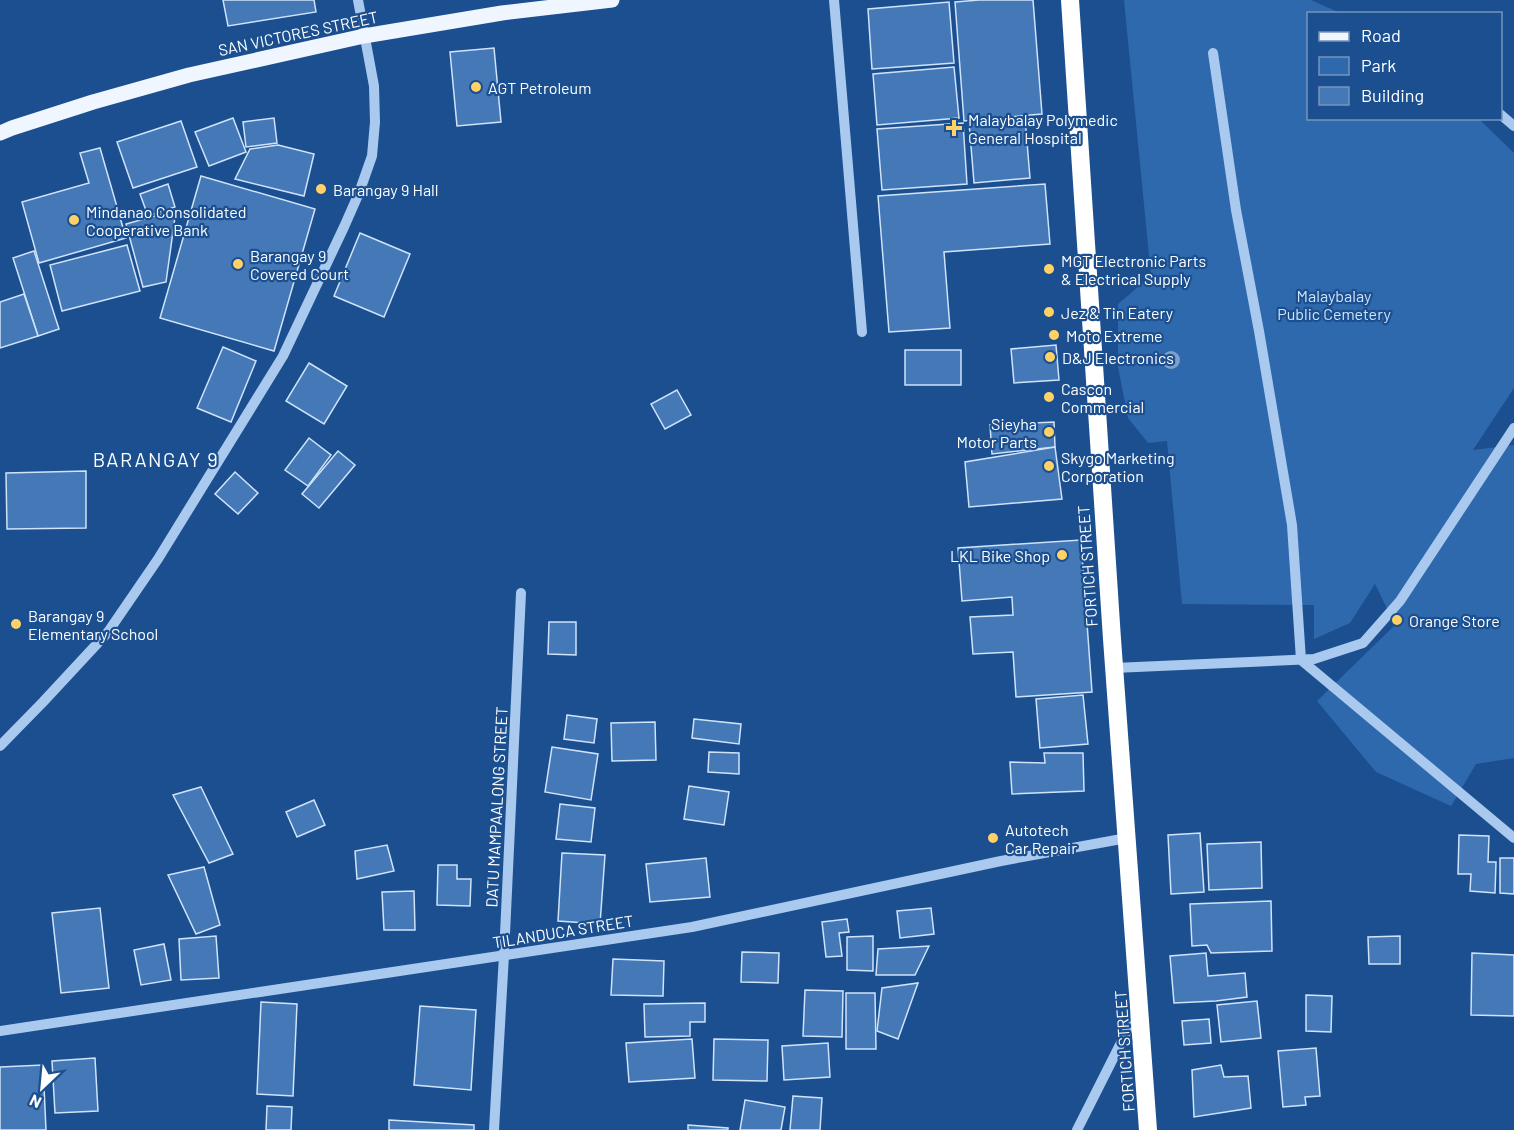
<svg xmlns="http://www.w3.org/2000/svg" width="1514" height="1130" viewBox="0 0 1514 1130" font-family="Barlow,sans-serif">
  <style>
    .green { fill: #2e69ad }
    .building { fill: #4478b7; stroke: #cfe3fa; stroke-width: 1.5 }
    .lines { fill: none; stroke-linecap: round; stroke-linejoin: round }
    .minor { stroke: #a9c9ee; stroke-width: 10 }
    .major { stroke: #f0f6ff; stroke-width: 15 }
    .highway { stroke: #fff; stroke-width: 18 }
    .tree { fill: #7ea0ca }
    .poi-dot { fill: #ffd166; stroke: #1b4f8f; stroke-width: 2 }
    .labels { text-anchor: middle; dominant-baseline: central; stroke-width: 4.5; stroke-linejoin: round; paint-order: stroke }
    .street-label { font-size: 16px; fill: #fff; stroke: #1b4f8f }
    .poi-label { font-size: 16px; fill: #fff; stroke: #1b4f8f; text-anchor: start }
    .park-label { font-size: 16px; fill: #cfe3fa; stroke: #1b4f8f }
    .quarter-label { font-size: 20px; letter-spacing: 1.5px; fill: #fff; stroke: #1b4f8f }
  </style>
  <rect width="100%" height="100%" fill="#1b4f8f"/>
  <path class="green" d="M1124,0H1311L1340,13L1308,14V118L1479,119L1514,153V388L1473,450L1514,445V758L1476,764L1451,806L1376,772L1317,701L1395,625L1375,584L1350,623L1314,639V605L1182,604L1167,441L1148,443L1128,418L1118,367V304L1151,276Z"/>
  <g class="building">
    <path d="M223,0H314L316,12L228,26Z"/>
    <path d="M979,0H1033L1042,114L964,121L955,2Z"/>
    <path d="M949,2L954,63L872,69L868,9Z"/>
    <path d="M494,48L501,122L457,126L450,52Z"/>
    <path d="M954,67L959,118L877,125L873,74Z"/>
    <path d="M233,118L246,152L209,166L195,132Z"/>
    <path d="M274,118L277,143L246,147L243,122Z"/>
    <path d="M1025,118L1030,178L974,183L969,122Z"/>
    <path d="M181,121L197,167L133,188L117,142Z"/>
    <path d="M963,123L967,184L882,190L877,129Z"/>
    <path d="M278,145L314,154L304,196L235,179L250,149Z"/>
    <path d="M100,148L126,238L39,263L22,202L89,183L80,153Z"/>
    <path d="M201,176L315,209L274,351L160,318Z"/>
    <path d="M168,184L175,207L148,216L140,194Z"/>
    <path d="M1045,184L1050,244L944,252L950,328L889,332L878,196Z"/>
    <path d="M176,210L166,282L143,287L126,224Z"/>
    <path d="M360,233L410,254L384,317L334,296Z"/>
    <path d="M127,245L140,291L62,311L50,265Z"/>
    <path d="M34,251L59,329L38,336L13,258Z"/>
    <path d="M24,294L38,336L0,348V302Z"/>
    <path d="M1056,345L1059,380L1014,383L1011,349Z"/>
    <path d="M223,347L256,361L231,422L197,408Z"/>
    <rect x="905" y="350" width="56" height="35"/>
    <path d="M309,363L347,386L324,424L286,401Z"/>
    <path d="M677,390L691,415L665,429L651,404Z"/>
    <path d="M1054,422L1055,447L992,454L990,425Z"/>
    <path d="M309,438L331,455L308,486L285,470Z"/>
    <path d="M1055,447L1062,499L969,507L965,462Z"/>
    <path d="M338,451L355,465L319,508L302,494Z"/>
    <path d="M86,471V528L7,529L6,473Z"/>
    <path d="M235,472L258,493L238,514L215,494Z"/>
    <path d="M1081,540L1092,692L1016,697L1013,652L973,654L970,617L1013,615L1012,597L962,601L958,548Z"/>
    <path d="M549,622H576V655L548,654Z"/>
    <path d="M1083,695L1088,744L1040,748L1036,699Z"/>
    <path d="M567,715L597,719L594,743L564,739Z"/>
    <path d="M694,719L741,724L739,744L692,738Z"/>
    <path d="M655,722L656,760L612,761L611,723Z"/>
    <path d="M552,747L598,754L591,800L545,792Z"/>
    <path d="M709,752L739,753V774L708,772Z"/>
    <path d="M1044,753H1083L1084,791L1012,794L1010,762L1045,763Z"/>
    <path d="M689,786L729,792L724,825L684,819Z"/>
    <path d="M201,787L233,854L209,863L173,795Z"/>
    <path d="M314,800L325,825L297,837L286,812Z"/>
    <path d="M560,804L595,808L591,842L556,839Z"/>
    <path d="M1200,833L1204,892L1171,894L1168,835Z"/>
    <path d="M1459,835L1489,836L1488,862H1496L1495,893L1470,891L1471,874H1458Z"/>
    <path d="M1261,842L1262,888L1209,890L1207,844Z"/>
    <path d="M387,845L394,871L357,879L355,851Z"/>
    <path d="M562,853L605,855L600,924L558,921Z"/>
    <path d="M706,858L710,897L650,902L646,864Z"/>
    <path d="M1500,858H1514V894L1500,893Z"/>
    <path d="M438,865H457V879H471L470,906L437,905Z"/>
    <path d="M204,867L220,925L196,934L168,875Z"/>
    <path d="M414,891L415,930H384L382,892Z"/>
    <path d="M1271,901L1272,951L1211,953L1207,945L1192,946L1190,904Z"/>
    <path d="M100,908L109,988L61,993L52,913Z"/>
    <path d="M931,908L934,934L900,938L897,911Z"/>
    <path d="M847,919L849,932L839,933L842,956L826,957L822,922Z"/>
    <path d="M216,936L219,978L181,980L179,939Z"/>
    <path d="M873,936V971L847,970V937Z"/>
    <path d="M1400,936V964H1369L1368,937Z"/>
    <path d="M164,944L171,980L141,985L134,950Z"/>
    <path d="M929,946L915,975H876L878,949Z"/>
    <path d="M742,952L779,953L778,983L741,982Z"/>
    <path d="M1206,953L1208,976L1245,973L1247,997L1216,1001L1174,1003L1170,956Z"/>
    <path d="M1472,953L1514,955V1016L1471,1015Z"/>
    <path d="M613,959L664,961L663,996L611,995Z"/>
    <path d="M918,983L898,1039L877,1031L882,988Z"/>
    <path d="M805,990L843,991L842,1037L803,1036Z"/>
    <path d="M846,993H875L876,1049H846Z"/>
    <path d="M1306,995L1332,996L1331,1032L1306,1031Z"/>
    <path d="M1257,1001L1261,1038L1221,1042L1217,1005Z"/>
    <path d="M261,1002L297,1004L293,1096L257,1094Z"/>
    <path d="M705,1003V1022H690V1036L645,1037L644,1004Z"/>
    <path d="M420,1006L476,1010L471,1090L414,1085Z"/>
    <path d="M1209,1019L1211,1043L1184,1045L1182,1021Z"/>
    <path d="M692,1039L695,1078L629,1082L626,1043Z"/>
    <path d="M714,1039L768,1040L767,1081L713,1080Z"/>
    <path d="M828,1043L830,1077L784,1080L782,1046Z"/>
    <path d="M1316,1048L1320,1096L1305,1097L1306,1105L1283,1107L1278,1051Z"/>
    <path d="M95,1058L98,1111L55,1113L52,1061Z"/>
    <path d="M43,1065L46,1130H0V1067Z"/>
    <path d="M1221,1065L1224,1077L1248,1076L1251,1108L1194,1117L1192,1070Z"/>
    <path d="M793,1096L822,1098L820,1130H790Z"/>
    <path d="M745,1100L785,1107L781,1130H740Z"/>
    <path d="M267,1106L292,1107L291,1130H266Z"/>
    <path d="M389,1120L474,1125V1130H389Z"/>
    <path d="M688,1125L728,1128V1130H688Z"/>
  </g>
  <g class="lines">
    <g class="minor">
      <path d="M834,0L862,332"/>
      <path d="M1213,53L1236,210L1259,331L1292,525L1301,660L1514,838"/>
      <path d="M1500,114L1514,126"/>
      <path d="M1114,668L1314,659L1363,643L1400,601L1514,428"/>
      <path d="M0,746L43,702L108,632L158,559L283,356L344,227L359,193L372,156L375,122L374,86L358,0"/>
      <path d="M0,1031L692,927L1001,861L1127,838"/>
      <path d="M494,1130L504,955L521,593"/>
      <path d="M1077,1130L1137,1011"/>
    </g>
    <path class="major" d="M0,133L12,128L93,102L189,75L364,36L502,13L612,0"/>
    <path class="highway" d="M1070,0L1112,639L1148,1130"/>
  </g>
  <circle class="tree" cx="1171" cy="360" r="9"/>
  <g class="poi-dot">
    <circle cx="476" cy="87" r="6"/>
    <path d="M951 119h6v6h6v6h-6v6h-6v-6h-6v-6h6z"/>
    <circle cx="321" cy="189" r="6"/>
    <circle cx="74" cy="220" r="6"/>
    <circle cx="238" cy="264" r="6"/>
    <circle cx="1049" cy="269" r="6"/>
    <circle cx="1049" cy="312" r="6"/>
    <circle cx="1054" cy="335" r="6"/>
    <circle cx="1050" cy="357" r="6"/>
    <circle cx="1049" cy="397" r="6"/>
    <circle cx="1049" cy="432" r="6"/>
    <circle cx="1049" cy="466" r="6"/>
    <circle cx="1062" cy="555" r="6"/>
    <circle cx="1397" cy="620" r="6"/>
    <circle cx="16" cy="624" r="6"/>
    <circle cx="993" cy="838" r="6"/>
  </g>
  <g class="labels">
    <g class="street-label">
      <text transform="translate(298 33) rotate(-12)">SAN VICTORES STREET</text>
      <text transform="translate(1087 566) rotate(-94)">FORTICH STREET</text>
      <text transform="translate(496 807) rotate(-87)">DATU MAMPAALONG STREET</text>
      <text transform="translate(563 931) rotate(-9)">TILANDUCA STREET</text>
      <text transform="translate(1124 1051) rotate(-94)">FORTICH STREET</text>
    </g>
    <g class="poi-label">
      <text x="488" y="87">AGT Petroleum</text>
      <text x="968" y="119">Malaybalay Polymedic<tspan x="968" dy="18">General Hospital</tspan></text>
      <text x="333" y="189">Barangay 9 Hall</text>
      <text x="86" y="211">Mindanao Consolidated<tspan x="86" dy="18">Cooperative Bank</tspan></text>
      <text x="250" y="255">Barangay 9<tspan x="250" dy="18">Covered Court</tspan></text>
      <text x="1061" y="260">MGT Electronic Parts<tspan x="1061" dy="18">&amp; Electrical Supply</tspan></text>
      <text x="1061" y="312">Jez &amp; Tin Eatery</text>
      <text x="1066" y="335">Moto Extreme</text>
      <text x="1062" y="357">D&amp;J Electronics</text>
      <text x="1061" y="388">Cascon<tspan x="1061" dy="18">Commercial</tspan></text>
      <text x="1037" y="423" text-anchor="end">Sieyha<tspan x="1037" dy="18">Motor Parts</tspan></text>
      <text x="1061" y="457">Skygo Marketing<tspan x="1061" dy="18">Corporation</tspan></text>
      <text x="1050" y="555" text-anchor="end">LKL Bike Shop</text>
      <text x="28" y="615">Barangay 9<tspan x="28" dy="18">Elementary School</tspan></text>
      <text x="1409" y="620">Orange Store</text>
      <text x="1005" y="829">Autotech<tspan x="1005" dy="18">Car Repair</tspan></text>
    </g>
    <g class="park-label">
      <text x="1334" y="295">Malaybalay<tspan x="1334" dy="18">Public Cemetery</tspan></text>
    </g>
    <g class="quarter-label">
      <text x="156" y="459">BARANGAY 9</text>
    </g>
  </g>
  <rect x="1307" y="12" width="195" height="108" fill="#1b4f8f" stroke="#7695bc" stroke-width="1.5"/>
  <rect x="1319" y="32" width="30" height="9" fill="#f0f6ff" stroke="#7695bc" stroke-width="1.5"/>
  <text x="1361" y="42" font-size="18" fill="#ffffff">Road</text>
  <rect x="1319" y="57" width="30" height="18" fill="#2e69ad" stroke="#7695bc" stroke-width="1.5"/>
  <text x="1361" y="72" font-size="18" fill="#ffffff">Park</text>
  <rect x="1319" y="87" width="30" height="18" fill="#4478b7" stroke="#7695bc" stroke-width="1.5"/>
  <text x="1361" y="102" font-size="18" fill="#ffffff">Building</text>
  <g transform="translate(42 1088) rotate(206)" stroke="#1b4f8f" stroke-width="4.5" paint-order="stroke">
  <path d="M0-4.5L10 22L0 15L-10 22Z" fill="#ffffff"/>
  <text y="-9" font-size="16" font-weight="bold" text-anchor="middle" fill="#ffffff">N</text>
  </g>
</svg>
